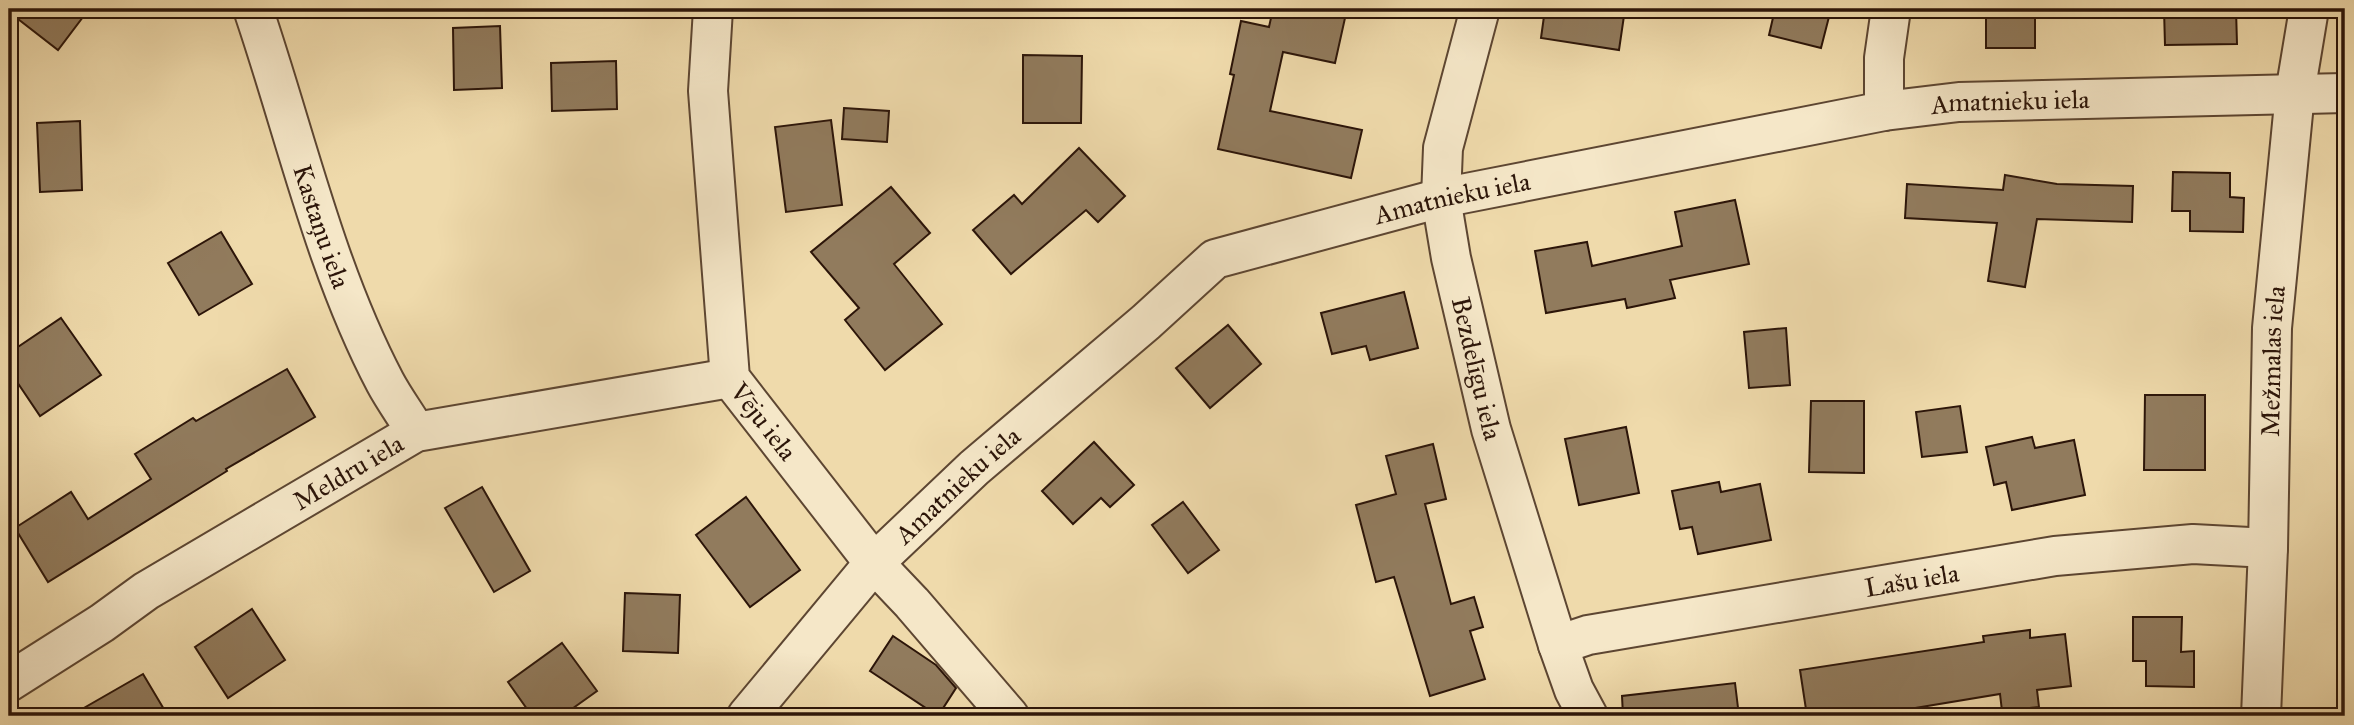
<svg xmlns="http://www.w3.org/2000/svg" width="2354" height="725" viewBox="0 0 2354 725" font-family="'IM FELL Great Primer',serif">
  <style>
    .building { fill: #917b5d; stroke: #2c1509; stroke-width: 2 }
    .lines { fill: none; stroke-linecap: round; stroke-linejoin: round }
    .minor-casing { stroke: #5d4632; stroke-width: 42 }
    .minor { stroke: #f5e7c8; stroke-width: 38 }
    .labels { text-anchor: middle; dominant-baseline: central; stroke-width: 6; stroke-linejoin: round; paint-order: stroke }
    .street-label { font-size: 26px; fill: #2c1509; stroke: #f5e7c8 }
  </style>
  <rect width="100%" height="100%" fill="#efdaab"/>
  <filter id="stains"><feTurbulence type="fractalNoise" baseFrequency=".00286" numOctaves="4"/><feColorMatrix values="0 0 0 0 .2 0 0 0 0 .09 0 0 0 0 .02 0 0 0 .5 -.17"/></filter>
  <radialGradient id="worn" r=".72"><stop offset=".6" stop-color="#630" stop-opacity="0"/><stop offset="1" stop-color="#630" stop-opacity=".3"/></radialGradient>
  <g class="building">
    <path d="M9,9H89L58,50L9,12Z"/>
    <path d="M1273,9H1347L1335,63L1283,52L1270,111L1362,130L1351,178L1218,149L1234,75L1230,74L1241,21L1269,27Z"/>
    <path d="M1545,9H1625L1619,50L1541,38Z"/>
    <path d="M1775,9H1831L1821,48L1769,35Z"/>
    <rect x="1986" y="9" width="49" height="39"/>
    <path d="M2164,9H2236L2237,44L2165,45Z"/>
    <path d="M500,26L502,88L454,90L453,28Z"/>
    <path d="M1023,55L1082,56L1081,123H1023Z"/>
    <path d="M616,61L617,109L552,111L551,63Z"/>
    <path d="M844,108L889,111L887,142L842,139Z"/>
    <path d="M831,120L842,205L786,212L775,127Z"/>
    <path d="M80,121L82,190L40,192L37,123Z"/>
    <path d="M1079,148L1125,196L1098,222L1086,210L1011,274L973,230L1014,195L1022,204Z"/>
    <path d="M2173,172L2230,173V197L2244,198L2243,232L2190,231V211H2172Z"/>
    <path d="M2005,175L2057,184L2133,186L2132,222L2037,219L2025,287L1988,281L1997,223L1905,218L1907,184L2003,190Z"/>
    <path d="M891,187L930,233L894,264L942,324L885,370L845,320L859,308L811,252Z"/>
    <path d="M1735,200L1749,264L1670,280L1675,298L1627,308L1625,299L1546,313L1535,251L1587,242L1592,266L1682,246L1675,212Z"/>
    <path d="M221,232L252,284L199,315L168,263Z"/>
    <path d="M1404,292L1418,348L1370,360L1366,346L1332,354L1321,313Z"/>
    <path d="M61,318L101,375L40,416L9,370V353Z"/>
    <path d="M1228,325L1261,364L1210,408L1176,368Z"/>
    <path d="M1786,328L1790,385L1749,388L1744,332Z"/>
    <path d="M287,369L315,417L226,469L227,471L48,582L15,528L71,492L88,519L151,479L135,454L193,418L196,421Z"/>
    <path d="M2145,395H2205V470H2144Z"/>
    <path d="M1811,401H1864V473L1809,472Z"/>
    <path d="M1960,406L1967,452L1922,457L1916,412Z"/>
    <path d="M1626,427L1639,493L1579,505L1565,439Z"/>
    <path d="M2032,437L2035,448L2074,440L2085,495L2012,510L2006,482L1994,485L1986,447Z"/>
    <path d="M1094,442L1134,485L1110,507L1101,498L1073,524L1042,491Z"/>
    <path d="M1433,444L1446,499L1425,504L1451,604L1474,597L1483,627L1470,631L1485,679L1430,696L1394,577L1376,582L1356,505L1396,494L1386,456Z"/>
    <path d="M1719,482L1721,492L1760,484L1771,540L1698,554L1692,527L1680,529L1672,491Z"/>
    <path d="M482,487L530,571L494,592L445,508Z"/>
    <path d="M746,497L800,570L750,607L696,535Z"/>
    <path d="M1183,502L1219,550L1188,573L1152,525Z"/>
    <path d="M625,593L680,595L678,653L623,651Z"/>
    <path d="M252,609L285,660L228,698L195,647Z"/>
    <path d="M2133,617H2182L2181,652L2194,651V687L2146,686V661H2133Z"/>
    <path d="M2030,630V638L2065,634L2071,686L2037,690L2039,707L2002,711L2000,694L1867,716H1807L1800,670L1984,642L1983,636Z"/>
    <path d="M893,636L936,665L956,688L938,716L870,671Z"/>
    <path d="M562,643L597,691L562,716H532L508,682Z"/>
    <path d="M143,674L168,716H70Z"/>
    <path d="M1735,683L1739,716H1623L1622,696Z"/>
  </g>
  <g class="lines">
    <defs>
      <g id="minor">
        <path id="s1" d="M253,9C295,132 324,266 385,382C394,399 406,415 416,432"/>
        <path id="s2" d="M713,9L708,91L730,378L874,563L912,603L1009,716"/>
        <path id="s3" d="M1480,9L1443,148L1441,198L1451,258L1491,429L1558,645L1574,690L1588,716"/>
        <path d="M1884,111V58L1891,9"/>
        <path id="s4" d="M1558,645L1588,635L2055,556L2193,544L2268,548"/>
        <path id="s5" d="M9,682L102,623L146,591L416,432L730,378"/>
        <path id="s6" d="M747,716L874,563L974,468L1146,322L1215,259L1441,198L1884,111L1959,102L2345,93"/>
        <path id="s7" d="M2261,716L2268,548L2272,328L2295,93L2309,9"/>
      </g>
    </defs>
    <use href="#minor" class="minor-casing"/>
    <use href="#minor" class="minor"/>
  </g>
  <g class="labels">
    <g class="street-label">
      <text stroke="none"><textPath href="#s6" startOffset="1468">Amatnieku iela</textPath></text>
      <text stroke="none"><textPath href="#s6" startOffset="901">Amatnieku iela</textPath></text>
      <text stroke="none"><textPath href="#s1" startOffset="228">Kastaņu iela</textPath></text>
      <text stroke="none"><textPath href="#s7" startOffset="355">Mežmalas iela</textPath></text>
      <text stroke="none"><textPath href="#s3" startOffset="368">Bezdelīgu iela</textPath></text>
      <text stroke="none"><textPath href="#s2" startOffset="425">Vēju iela</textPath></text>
      <text stroke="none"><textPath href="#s5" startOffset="399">Meldru iela</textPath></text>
      <text stroke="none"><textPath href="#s6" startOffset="313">Amatnieku iela</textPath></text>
      <text stroke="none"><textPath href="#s4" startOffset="360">Lašu iela</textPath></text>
    </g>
  </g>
  <rect width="2354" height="725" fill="none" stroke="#efdaab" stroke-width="35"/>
  <rect x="10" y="10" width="2333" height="704" fill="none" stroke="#2c1509" stroke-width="3.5"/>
  <rect x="18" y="18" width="2319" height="690" fill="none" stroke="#2c1509" stroke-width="2"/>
  <rect width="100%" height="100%" filter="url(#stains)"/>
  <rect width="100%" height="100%" fill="url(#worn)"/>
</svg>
